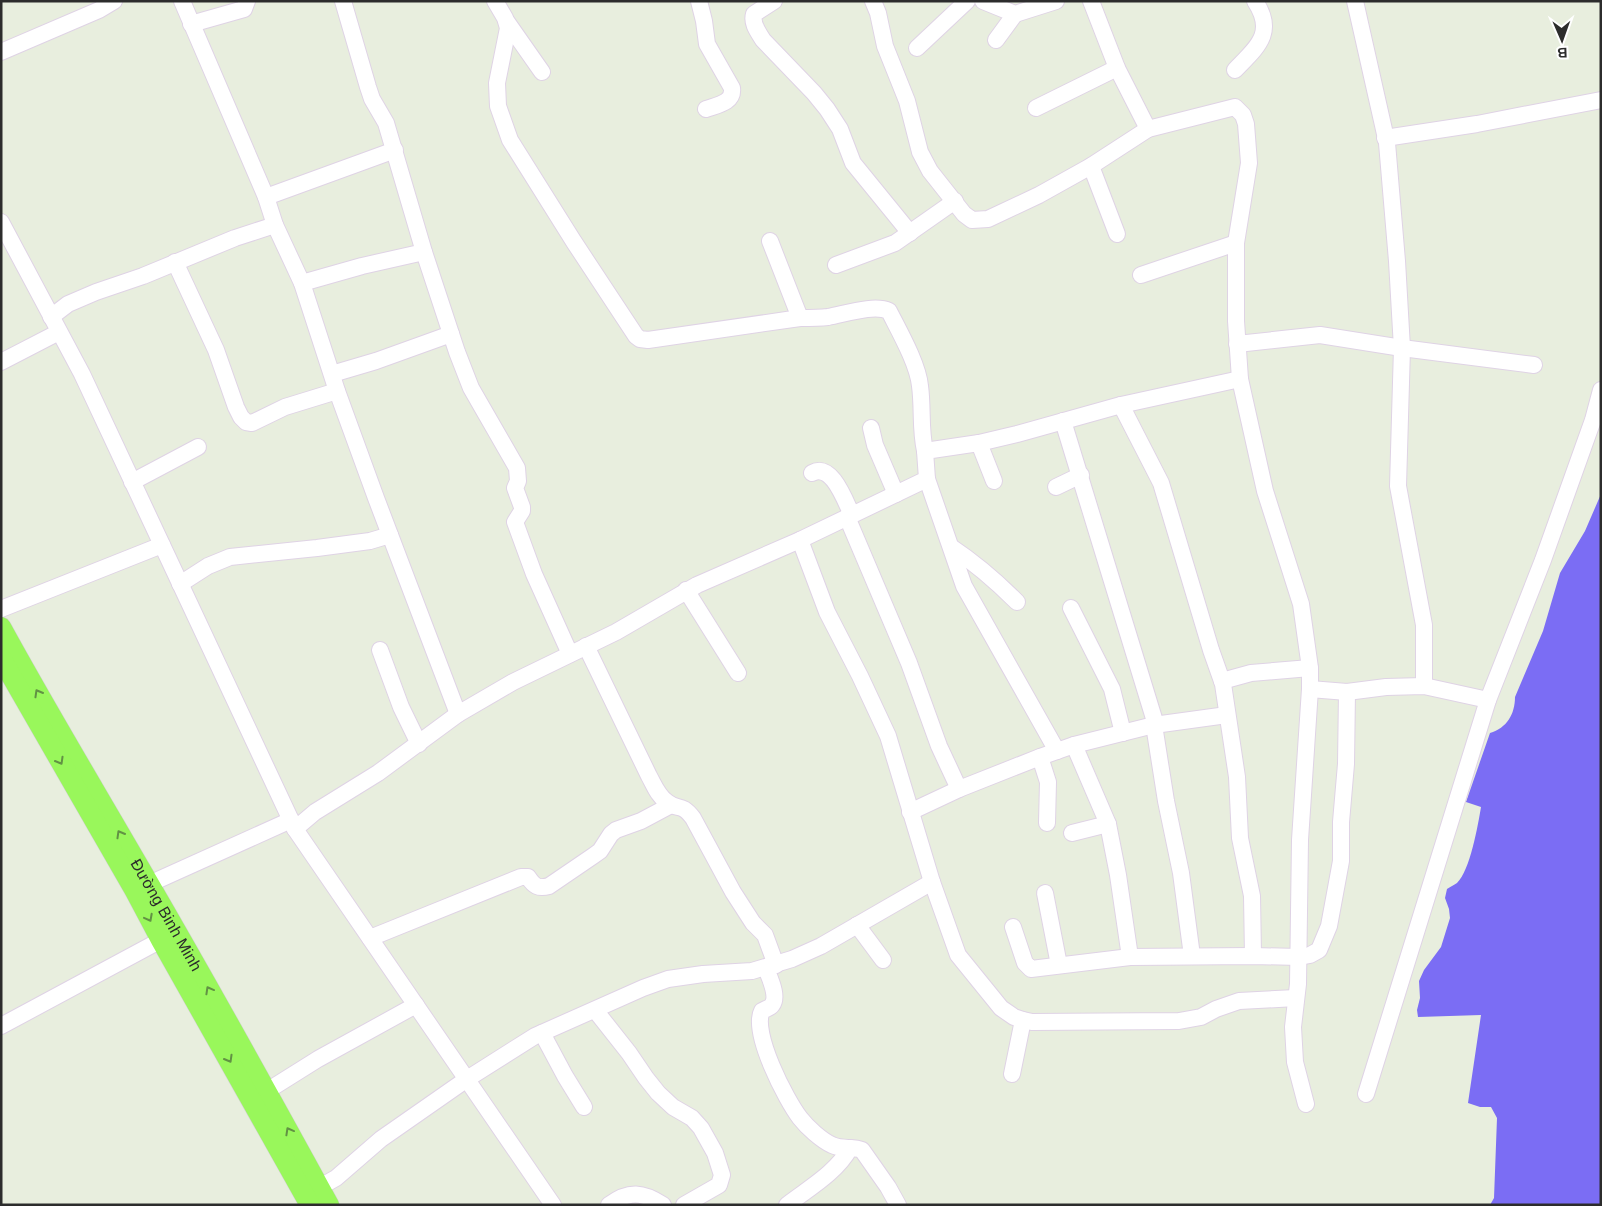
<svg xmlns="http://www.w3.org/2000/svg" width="1602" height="1206" viewBox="0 0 1602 1206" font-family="Arial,sans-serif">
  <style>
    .water { fill: #7b6df4 }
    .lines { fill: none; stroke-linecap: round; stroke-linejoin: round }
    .minor-casing { stroke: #dfd3e5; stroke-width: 18 }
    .major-casing { stroke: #d1d1d1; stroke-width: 21 }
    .minor { stroke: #fff; stroke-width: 16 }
    .major { stroke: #99f75b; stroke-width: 20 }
    .oneway { stroke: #629244 }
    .labels { text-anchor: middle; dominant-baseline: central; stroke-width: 4; stroke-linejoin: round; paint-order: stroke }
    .street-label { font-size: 16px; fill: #2c2c2c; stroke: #fff }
  </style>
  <rect width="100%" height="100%" fill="#e8eede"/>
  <path class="water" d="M1601,494V1205H1490L1494,1198L1497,1118L1491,1107H1480L1468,1103L1481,1015L1418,1017L1417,1010L1420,998L1419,981L1424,970L1441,947L1450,918L1449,909L1445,898L1447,889C1450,887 1454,885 1457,883C1470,871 1478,825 1481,807L1466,802L1490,733C1507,728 1515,714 1515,697L1543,631L1560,573L1585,531Z"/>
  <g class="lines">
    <defs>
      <g id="minor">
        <path d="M182,1L266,197L275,225L302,283L337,391L376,498L458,714"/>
        <path d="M343,1L368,87L372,99L386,123L424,252L457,352L471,388L517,468L518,481L515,488L522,507V511L515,522L534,574L570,654"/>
        <path d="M495,1L505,18L508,28L497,83L498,106L510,140L574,242L636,336L640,339L648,340L800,318C809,318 819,318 828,317C845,314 874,304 889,311C899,331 918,364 920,386C923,408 920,429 925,451"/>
        <path d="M699,1L704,21L707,44L732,88C734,103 717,105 706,109"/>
        <path d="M774,1L754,14C751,24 759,33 763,40L814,93L827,109L840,129L853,163L910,233"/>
        <path d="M873,1L878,13L885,46L907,101L920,152L930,171L964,214L972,220L988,219L1039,195L1091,166L1148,129L1235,107L1243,115L1246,124L1249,163L1236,243V321L1240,379L1265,491L1301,604L1310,668V689L1300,840L1298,984L1293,1027L1295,1062L1306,1104"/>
        <path d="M983,1L1015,14L1056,1"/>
        <path d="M1091,1L1117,68L1148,129"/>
        <path d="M1355,1L1387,143L1397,261L1402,348L1398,486L1424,625V686"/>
        <path d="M507,22L542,72"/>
        <path d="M191,24L244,9L247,1"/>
        <path d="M996,40L1015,14"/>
        <path d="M917,48L967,1"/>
        <path d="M1,52L99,10L114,1"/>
        <path d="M1235,70C1257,47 1276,33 1255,1"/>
        <path d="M1036,108L1117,68"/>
        <path d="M1385,138L1477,124L1601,100"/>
        <path d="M1091,166L1117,234"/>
        <path d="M266,197L395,150"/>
        <path d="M1,222L82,374L295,829L553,1205"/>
        <path d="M770,241L800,318"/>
        <path d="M175,262L216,350L236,407L241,417L246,422L252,423L285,407L337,391"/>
        <path d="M836,265L895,243L955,201"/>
        <path d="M1141,275L1236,243"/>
        <path d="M302,283L362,266L424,252"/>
        <path d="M51,317L68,304L96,292L143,276L235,238L275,225"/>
        <path d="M1237,344L1320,335L1402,348L1534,365"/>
        <path d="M1,362L59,332"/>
        <path d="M332,374L376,361L451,334"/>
        <path d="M1121,405L1161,483L1211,650L1223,684L1237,777L1240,838L1252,896L1253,956"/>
        <path d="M1063,421L1156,725"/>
        <path d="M871,428L875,445L896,494"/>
        <path d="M979,443L994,481"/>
        <path d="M812,473C832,462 845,501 852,515"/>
        <path d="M927,479L964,586L1057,751"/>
        <path d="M132,482L198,447"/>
        <path d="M1056,487L1081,475"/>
        <path d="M847,517L909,663L939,746L959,789"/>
        <path d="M800,540L827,612L860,676L888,736L932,882L958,955L1001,1008L1014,1017L1023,1020L1032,1022L1179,1021L1201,1017L1216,1009L1239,1001L1296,998"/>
        <path d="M951,547C975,563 996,581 1017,602"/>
        <path d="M180,584L208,566L230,557L317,548L370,541L390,535"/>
        <path d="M686,590L738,673"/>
        <path d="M1071,608L1112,689L1123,733"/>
        <path d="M1,609L162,545"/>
        <path d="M586,646L649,776C654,785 658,796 667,802C678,811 681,802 693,818L733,892L753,923L765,935L776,965"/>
        <path d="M380,650L401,707L419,744"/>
        <path d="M1222,681L1251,673L1310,668"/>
        <path d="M1310,689L1347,692L1386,687L1424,686L1488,700"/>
        <path d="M1154,725L1166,801L1181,873L1192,956"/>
        <path d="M1074,745L1108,824L1118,875L1130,957"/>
        <path d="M1040,757L1048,782L1047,823"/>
        <path d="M910,812L959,789L1040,757L1074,745L1154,725L1227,715"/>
        <path d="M295,829L315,812L378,773L458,714L513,682L616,632L697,585L800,540L927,479L925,451L979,443L1017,434L1121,405L1240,379"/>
        <path d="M1072,833L1108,824"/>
        <path d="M138,889L291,820"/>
        <path d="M1045,893L1059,965"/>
        <path d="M857,925L883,960"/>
        <path d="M1013,927L1025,963L1031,969L1130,957L1253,956L1299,957L1310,955L1319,950L1329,926L1341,861V822L1346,764L1347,692"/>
        <path d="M370,938L521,877H528C534,886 538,889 549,886L593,856L600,851L611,834L616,830L641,821L671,805"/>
        <path d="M766,968C769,977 779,996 772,1005C770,1008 765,1009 762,1011C751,1032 786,1100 800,1118C807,1127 821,1140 832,1145C842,1150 853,1146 862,1150L888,1187L898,1205"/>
        <path d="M595,1010L629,1053L646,1078L658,1093L673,1107L692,1118L701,1128L715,1153L722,1175L719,1185L684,1205"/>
        <path d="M1,1026L161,940"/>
        <path d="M542,1033L565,1076L584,1107"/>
        <path d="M1012,1074L1023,1020"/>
        <path d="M267,1091L318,1059L416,1005"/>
        <path d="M1366,1094L1488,700L1543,560L1593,420L1601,390"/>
        <path d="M320,1187L336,1178L381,1139L467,1079L535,1036L643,988L668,979L703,974L752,971L792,959L821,946L932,882"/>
        <path d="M609,1205C629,1190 643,1192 663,1205"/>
        <path d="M787,1205C809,1188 836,1173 850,1148"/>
      </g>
      <g id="major">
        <path id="s1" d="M1,627C48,713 99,797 148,882C210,989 270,1097 329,1205"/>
        <path d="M1,658L135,891L161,940L310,1205"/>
      </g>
    </defs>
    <use href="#minor" class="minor-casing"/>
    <use href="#major" class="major-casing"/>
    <use href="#minor" class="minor"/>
    <use href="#major" class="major"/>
  </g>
  <defs><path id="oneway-chevron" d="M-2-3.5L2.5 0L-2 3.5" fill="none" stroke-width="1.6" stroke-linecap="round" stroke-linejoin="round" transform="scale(1.25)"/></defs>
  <g class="oneway">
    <use href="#oneway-chevron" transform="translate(38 693) rotate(-120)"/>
    <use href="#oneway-chevron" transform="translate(60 761) rotate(60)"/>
    <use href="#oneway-chevron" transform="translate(120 834) rotate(-120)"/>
    <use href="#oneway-chevron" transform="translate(149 918) rotate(62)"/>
    <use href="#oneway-chevron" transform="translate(209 990) rotate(-119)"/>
    <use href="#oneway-chevron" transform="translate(229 1059) rotate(60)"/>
    <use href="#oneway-chevron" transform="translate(289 1131) rotate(-119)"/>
  </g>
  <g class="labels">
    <g class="street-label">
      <text stroke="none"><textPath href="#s1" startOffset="332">Đường Binh Minh</textPath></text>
    </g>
  </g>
  <rect width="1602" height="1206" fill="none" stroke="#2c2c2c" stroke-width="5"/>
  <g transform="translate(1562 40) rotate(178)" stroke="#ffffff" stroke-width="4" paint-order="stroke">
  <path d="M0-4L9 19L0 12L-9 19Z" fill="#2c2c2c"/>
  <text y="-8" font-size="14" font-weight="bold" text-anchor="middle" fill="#2c2c2c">B</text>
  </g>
</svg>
